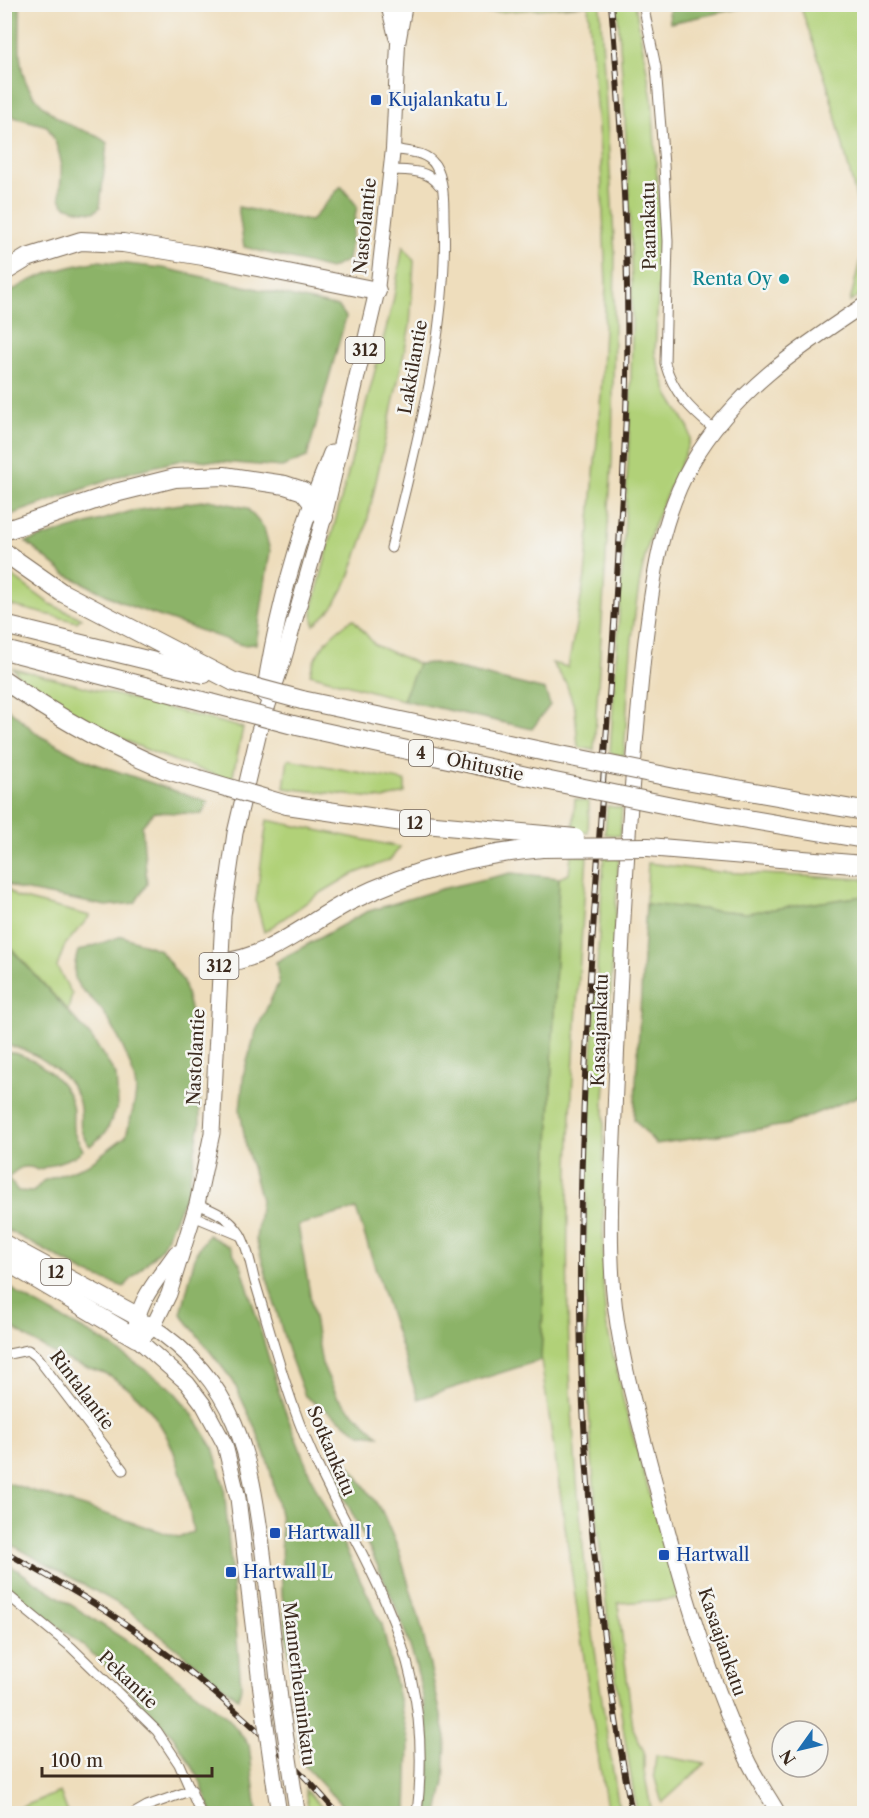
<svg xmlns="http://www.w3.org/2000/svg" width="869" height="1818" viewBox="0 0 869 1818" font-family="'Libre Caslon Text',serif">
  <style>
    .green { fill: #b1d178; stroke: #767e4b; stroke-width: 1.5 }
    .forest { fill: #8cb368; stroke: #646e43; stroke-width: 1.5 }
    .lines { fill: none; stroke-linecap: round; stroke-linejoin: round }
    .street-casing { stroke: #7a6955; stroke-width: 11 }
    .secondary-casing { stroke: #7a6955; stroke-width: 16 }
    .primary-casing { stroke: #7a6955; stroke-width: 17 }
    .highway-casing { stroke: #7a6955; stroke-width: 20 }
    .street { stroke: #fff; stroke-width: 9 }
    .secondary { stroke: #fff; stroke-width: 14 }
    .primary { stroke: #fff; stroke-width: 15 }
    .highway { stroke: #fff; stroke-width: 18 }
    .rail-casing { stroke: #3b2a1e; stroke-width: 6 }
    .rail { stroke: #f6f6f2; stroke-width: 4; stroke-dasharray: 11; stroke-linecap: butt }
    .primary-bridge-casing { stroke: #7a6955; stroke-width: 17; stroke-linecap: butt }
    .highway-bridge-casing { stroke: #7a6955; stroke-width: 20; stroke-linecap: butt }
    .primary-bridge { stroke: #fff; stroke-width: 15 }
    .highway-bridge { stroke: #fff; stroke-width: 18 }
    .transit-dot { fill: #1a4fb4; stroke: #f6f6f2; stroke-width: 2 }
    .culture-dot { fill: #0f9aa8; stroke: #f6f6f2; stroke-width: 2 }
    .labels { text-anchor: middle; dominant-baseline: central; stroke-width: 5; stroke-linejoin: round; paint-order: stroke }
    .shield { fill: #f6f6f2; stroke: #73675e; stroke-width: 1.5 }
    .shield-label { font-size: 16px; font-weight: bold; fill: #3b2a1e }
    .transit-label { font-size: 18px; fill: #164399; stroke: #f6f6f2; text-anchor: start }
    .street-label { font-size: 18px; fill: #3b2a1e; stroke: #f6f6f2 }
    .culture-label { font-size: 18px; fill: #0d838f; stroke: #f6f6f2; text-anchor: end }
  </style>
  <rect width="100%" height="100%" fill="#f6f6f2"/>
  <filter id="ink" filterUnits="userSpaceOnUse"><feTurbulence type="fractalNoise" baseFrequency=".0167" numOctaves="2"/><feDisplacementMap in="SourceGraphic" scale="12" xChannelSelector="R" yChannelSelector="G"/><feConvolveMatrix kernelMatrix="1 2 1 2 8 2 1 2 1" color-interpolation-filters="sRGB"/></filter>
  <filter id="wash" filterUnits="userSpaceOnUse"><feTurbulence type="fractalNoise" baseFrequency=".008" numOctaves="4" result="noise"/><feDisplacementMap in="SourceGraphic" scale="24" xChannelSelector="R" yChannelSelector="G"/><feGaussianBlur stdDeviation="1.35" result="paint"/><feColorMatrix in="noise" values="0 0 0 0 0 0 0 0 0 0 0 0 0 0 0 0 0 1.4 0 .05"/><feComposite in="paint" operator="in"/></filter>
  <g filter="url(#wash)">
    <rect width="100%" height="100%" fill="#eeddbc"/>
    <g class="green">
      <path d="M503,4L600,5L615,254L612,460L594,750L578,747L575,709L566,683L552,663L568,667L585,577L601,394L606,284L601,165L588,5L458,15Z"/>
      <path d="M635,4L652,99L661,239L655,354L668,394L689,428L690,439C679,473 660,503 650,537C630,608 629,683 624,756L610,753C619,608 631,463 632,318C632,213 625,108 617,5Z"/>
      <path d="M800,5H864V228L828,87Z"/>
      <path d="M864,244V292L850,302Z"/>
      <path d="M403,246L414,261L410,326L364,536L348,580L333,607L314,625L312,610L393,302Z"/>
      <path d="M4,570L50,604L81,618L77,622L5,604Z"/>
      <path d="M353,619L375,645L418,664L403,700L310,674C316,648 332,633 353,619Z"/>
      <path d="M13,668L243,728L232,780C168,761 107,736 51,700C36,690 22,683 13,668Z"/>
      <path d="M288,759L405,781V793L384,799L284,788Z"/>
      <path d="M575,799L589,802L588,833L573,831Z"/>
      <path d="M607,806L622,808L620,836L605,834Z"/>
      <path d="M267,820L400,847L390,860L351,875L319,894L264,932L256,901Z"/>
      <path d="M571,855L587,856C576,1019 563,1184 569,1348C575,1507 593,1658 620,1813H608L598,1755L541,1360L559,878L569,874Z"/>
      <path d="M604,856L619,857L604,1099L603,1283L606,1323L625,1408L680,1599L618,1603L633,1728L644,1752V1771L652,1813H637C610,1653 589,1492 586,1329C583,1171 594,1014 604,856Z"/>
      <path d="M648,863L719,872L864,879V896L746,913L646,904Z"/>
      <path d="M4,885L16,897L90,916L65,945L57,967L72,994L68,1011L5,941Z"/>
      <path d="M656,1755L705,1764L662,1803L654,1775Z"/>
      <path d="M305,1789L327,1813H309Z"/>
      <path d="M60,1792L68,1813H6Z"/>
    </g>
    <g class="forest">
      <path d="M5,4L20,5C21,58 11,86 61,120C75,130 94,131 107,143L100,207L94,212C45,208 64,196 61,162C59,150 53,136 47,126L14,117L5,108Z"/>
      <path d="M686,5V4L755,5L670,23L669,10Z"/>
      <path d="M341,186L357,206L348,260L330,269L244,247L238,207L311,221Z"/>
      <path d="M99,261L163,268L339,307L346,317L307,457L282,467L186,459L131,472L5,517V296C33,275 64,267 99,261Z"/>
      <path d="M209,500L247,508L264,528L270,551L256,644L242,645L127,605L65,574L26,542L132,511Z"/>
      <path d="M434,663L545,690L550,705L532,729L403,700L418,664Z"/>
      <path d="M5,706L40,736L93,763L208,802L202,814L154,812L142,826L147,884L135,903L106,906L18,889L5,883Z"/>
      <path d="M511,873L559,878L541,1360L418,1399L356,1209L298,1225L322,1364L338,1398L379,1436L361,1434L305,1396L288,1351L256,1239L261,1200L246,1146L240,1110L244,1072L256,1031L279,982L276,962L366,912L441,889Z"/>
      <path d="M864,896V1094L787,1125L656,1144L634,1119L646,904L746,913Z"/>
      <path d="M122,936L160,950L183,981L198,1040L200,1123L188,1190L162,1247L124,1287L88,1274L4,1228L5,1052C31,1053 66,1079 72,1105C74,1112 72,1121 73,1129C74,1136 80,1143 83,1150L73,1157L38,1170C25,1163 17,1168 8,1178L18,1191L33,1192L43,1181L87,1165L126,1136C129,1122 136,1104 136,1090C135,1070 116,1030 104,1013C86,987 66,991 78,951Z"/>
      <path d="M4,941L91,1037L116,1075L118,1105L106,1132L90,1146C74,1126 84,1123 79,1102C71,1073 33,1049 5,1045Z"/>
      <path d="M208,1235L230,1247L242,1268L282,1403L313,1482L382,1624L409,1743L407,1813H349L301,1762L282,1594L281,1519L270,1469L257,1432L233,1381L181,1314L196,1253Z"/>
      <path d="M5,1283L20,1295L105,1342L170,1387L189,1409L213,1447L224,1486L241,1686L239,1699L126,1608L5,1541V1482L178,1537L193,1532C184,1470 169,1410 110,1376C97,1369 81,1367 67,1360C45,1350 24,1336 5,1322Z"/>
      <path d="M344,1457L382,1511L399,1551L421,1625L446,1738L444,1786L438,1813H427C443,1680 387,1584 330,1469Z"/>
      <path d="M5,1562L141,1650L228,1718L249,1745L257,1813H212L198,1776L173,1736L99,1659L5,1583Z"/>
    </g>
  </g>
  <g filter="url(#ink)">
    <g class="lines">
      <defs>
        <g id="street">
          <path d="M643,4L656,67L664,165L668,241L665,363C673,393 691,410 714,429"/>
          <path d="M391,170C409,171 427,169 439,185"/>
          <path d="M391,548C417,441 449,329 444,218C444,202 444,179 435,165C426,151 407,152 393,149"/>
          <path d="M197,1204C215,1211 229,1217 240,1234C248,1247 251,1267 255,1282C268,1324 279,1366 294,1408C326,1502 391,1584 412,1682C422,1726 422,1770 417,1814"/>
          <path d="M193,1216L239,1235"/>
          <path d="M4,1355L28,1350L36,1356L123,1470"/>
          <path d="M4,1592L71,1647L157,1731L179,1764L201,1814"/>
          <path d="M133,1814L147,1806L192,1790"/>
        </g>
        <g id="secondary">
          <path d="M388,4L396,37"/>
          <path d="M377,291L393,149L398,44L405,4"/>
          <path d="M779,1814C768,1795 755,1777 746,1757C704,1666 677,1567 652,1471C636,1410 618,1350 613,1287C608,1225 613,1162 615,1100C619,999 624,898 631,798C635,749 639,700 644,652C652,586 659,521 692,463C733,392 797,349 864,305"/>
        </g>
        <g id="primary">
          <path d="M264,695C276,614 300,529 331,453"/>
          <path d="M147,1323C238,1382 250,1453 263,1553C269,1602 275,1650 280,1699"/>
          <path d="M136,1338L146,1334L153,1327L169,1294L197,1204L212,1133L223,916L235,833L259,731L283,661L324,517L377,291"/>
          <path d="M136,1338L187,1383L203,1404L225,1445L238,1498L260,1683"/>
          <path d="M136,1338C133,1305 158,1279 176,1253"/>
          <path d="M275,1788L279,1814"/>
        </g>
        <g id="highway">
          <path d="M4,272L27,258L81,241L123,243L203,256L377,291"/>
          <path d="M4,531L115,493L175,478L224,476L285,485L303,491L324,517"/>
          <path d="M4,552L61,592L234,682"/>
          <path d="M4,625L204,674"/>
          <path d="M4,650L210,703"/>
          <path d="M4,680C55,716 107,745 164,769"/>
          <path d="M302,700L546,752"/>
          <path d="M297,726L545,780"/>
          <path d="M680,779L864,811"/>
          <path d="M287,805L403,822L544,835"/>
          <path d="M677,807L864,839"/>
          <path d="M648,847L864,865"/>
          <path d="M220,963C269,959 307,923 350,901C412,870 473,855 542,848"/>
          <path d="M4,1244L137,1316"/>
          <path d="M4,1260L136,1338"/>
        </g>
      </defs>
      <use href="#street" class="street-casing"/>
      <use href="#secondary" class="secondary-casing"/>
      <use href="#primary" class="primary-casing"/>
      <use href="#highway" class="highway-casing"/>
      <use href="#street" class="street"/>
      <use href="#secondary" class="secondary"/>
      <use href="#primary" class="primary"/>
      <use href="#highway" class="highway"/>
      <defs>
        <g id="rail">
          <path d="M611,4C623,140 631,278 626,414C614,699 581,984 580,1270C579,1452 599,1635 632,1814"/>
          <path d="M4,1551C52,1579 101,1605 145,1638C211,1686 285,1751 338,1814"/>
        </g>
      </defs>
      <use href="#rail" class="rail-casing"/>
      <use href="#rail" class="rail"/>
      <defs>
        <g id="primary-bridge">
          <path d="M260,1683L275,1788"/>
          <path d="M280,1699L297,1811"/>
        </g>
        <g id="highway-bridge">
          <path d="M235,682L302,700"/>
          <path d="M210,703L297,726"/>
          <path d="M546,752L680,779"/>
          <path d="M164,769L287,805"/>
          <path d="M545,780L677,807"/>
          <path d="M544,835L575,838"/>
          <path d="M542,848L648,847"/>
        </g>
      </defs>
      <use href="#primary-bridge" class="primary-bridge-casing"/>
      <use href="#highway-bridge" class="highway-bridge-casing"/>
      <use href="#primary-bridge" class="primary-bridge"/>
      <use href="#highway-bridge" class="highway-bridge"/>
    </g>
  </g>
  <g class="transit-dot">
    <rect x="370" y="94" width="12" height="12" rx="3"/>
    <rect x="269" y="1527" width="12" height="12" rx="3"/>
    <rect x="658" y="1549" width="12" height="12" rx="3"/>
    <rect x="225" y="1566" width="12" height="12" rx="3"/>
  </g>
  <circle class="culture-dot" cx="784" cy="279" r="6"/>
  <g class="labels">
    <g class="shield">
      <rect x="345.5" y="337" width="39" height="26" rx="4.5"/>
      <rect x="409" y="740" width="24" height="26" rx="4.5"/>
      <rect x="400" y="810" width="30" height="26" rx="4.5"/>
      <rect x="199.5" y="953" width="39" height="26" rx="4.5"/>
      <rect x="41" y="1259" width="30" height="26" rx="4.5"/>
    </g>
    <g class="shield-label">
      <text x="365" y="350">312</text>
      <text x="421" y="753">4</text>
      <text x="415" y="823">12</text>
      <text x="219" y="966">312</text>
      <text x="56" y="1272">12</text>
    </g>
    <g class="transit-label">
      <text x="388" y="100">Kujalankatu L</text>
      <text x="287" y="1533">Hartwall I</text>
      <text x="676" y="1555">Hartwall</text>
      <text x="243" y="1572">Hartwall L</text>
    </g>
    <g class="street-label">
      <text transform="translate(365 226) rotate(-84)">Nastolantie</text>
      <text transform="translate(649 226) rotate(-91)">Paanakatu</text>
      <text transform="translate(413 367) rotate(-80)">Lakkilantie</text>
      <text transform="translate(485 767) rotate(12)">Ohitustie</text>
      <text transform="translate(600 1030) rotate(-88)">Kasaajankatu</text>
      <text transform="translate(196 1057) rotate(-87)">Nastolantie</text>
      <text transform="translate(82 1390) rotate(53)">Rintalantie</text>
      <text transform="translate(331 1451) rotate(67)">Sotkankatu</text>
      <text transform="translate(722 1642) rotate(71)">Kasaajankatu</text>
      <text transform="translate(128 1680) rotate(44)">Pekantie</text>
      <text transform="translate(299 1684) rotate(83)">Mannerheiminkatu</text>
    </g>
    <g class="culture-label">
      <text x="772" y="279">Renta Oy</text>
    </g>
  </g>
  <rect width="869" height="1818" fill="none" stroke="#f6f6f2" stroke-width="24"/>
  <g transform="translate(800 1749) rotate(236)"><circle r="28" fill="#f6f6f2" stroke="#aba49d" stroke-width="1.5"/>
  <path d="M0-4.5L10 22L0 15L-10 22Z" fill="#1f6fb2"/>
  <text y="-9" font-size="16" font-weight="bold" text-anchor="middle" fill="#3b2a1e">N</text>
  </g>
  <path d="M42 1767v9h170v-9" fill="none" stroke="#3b2a1e" stroke-width="3"/>
  <text x="51" y="1767" font-size="18" fill="#3b2a1e" stroke="#f6f6f2" stroke-width="4.5" paint-order="stroke">100 m</text>
</svg>
